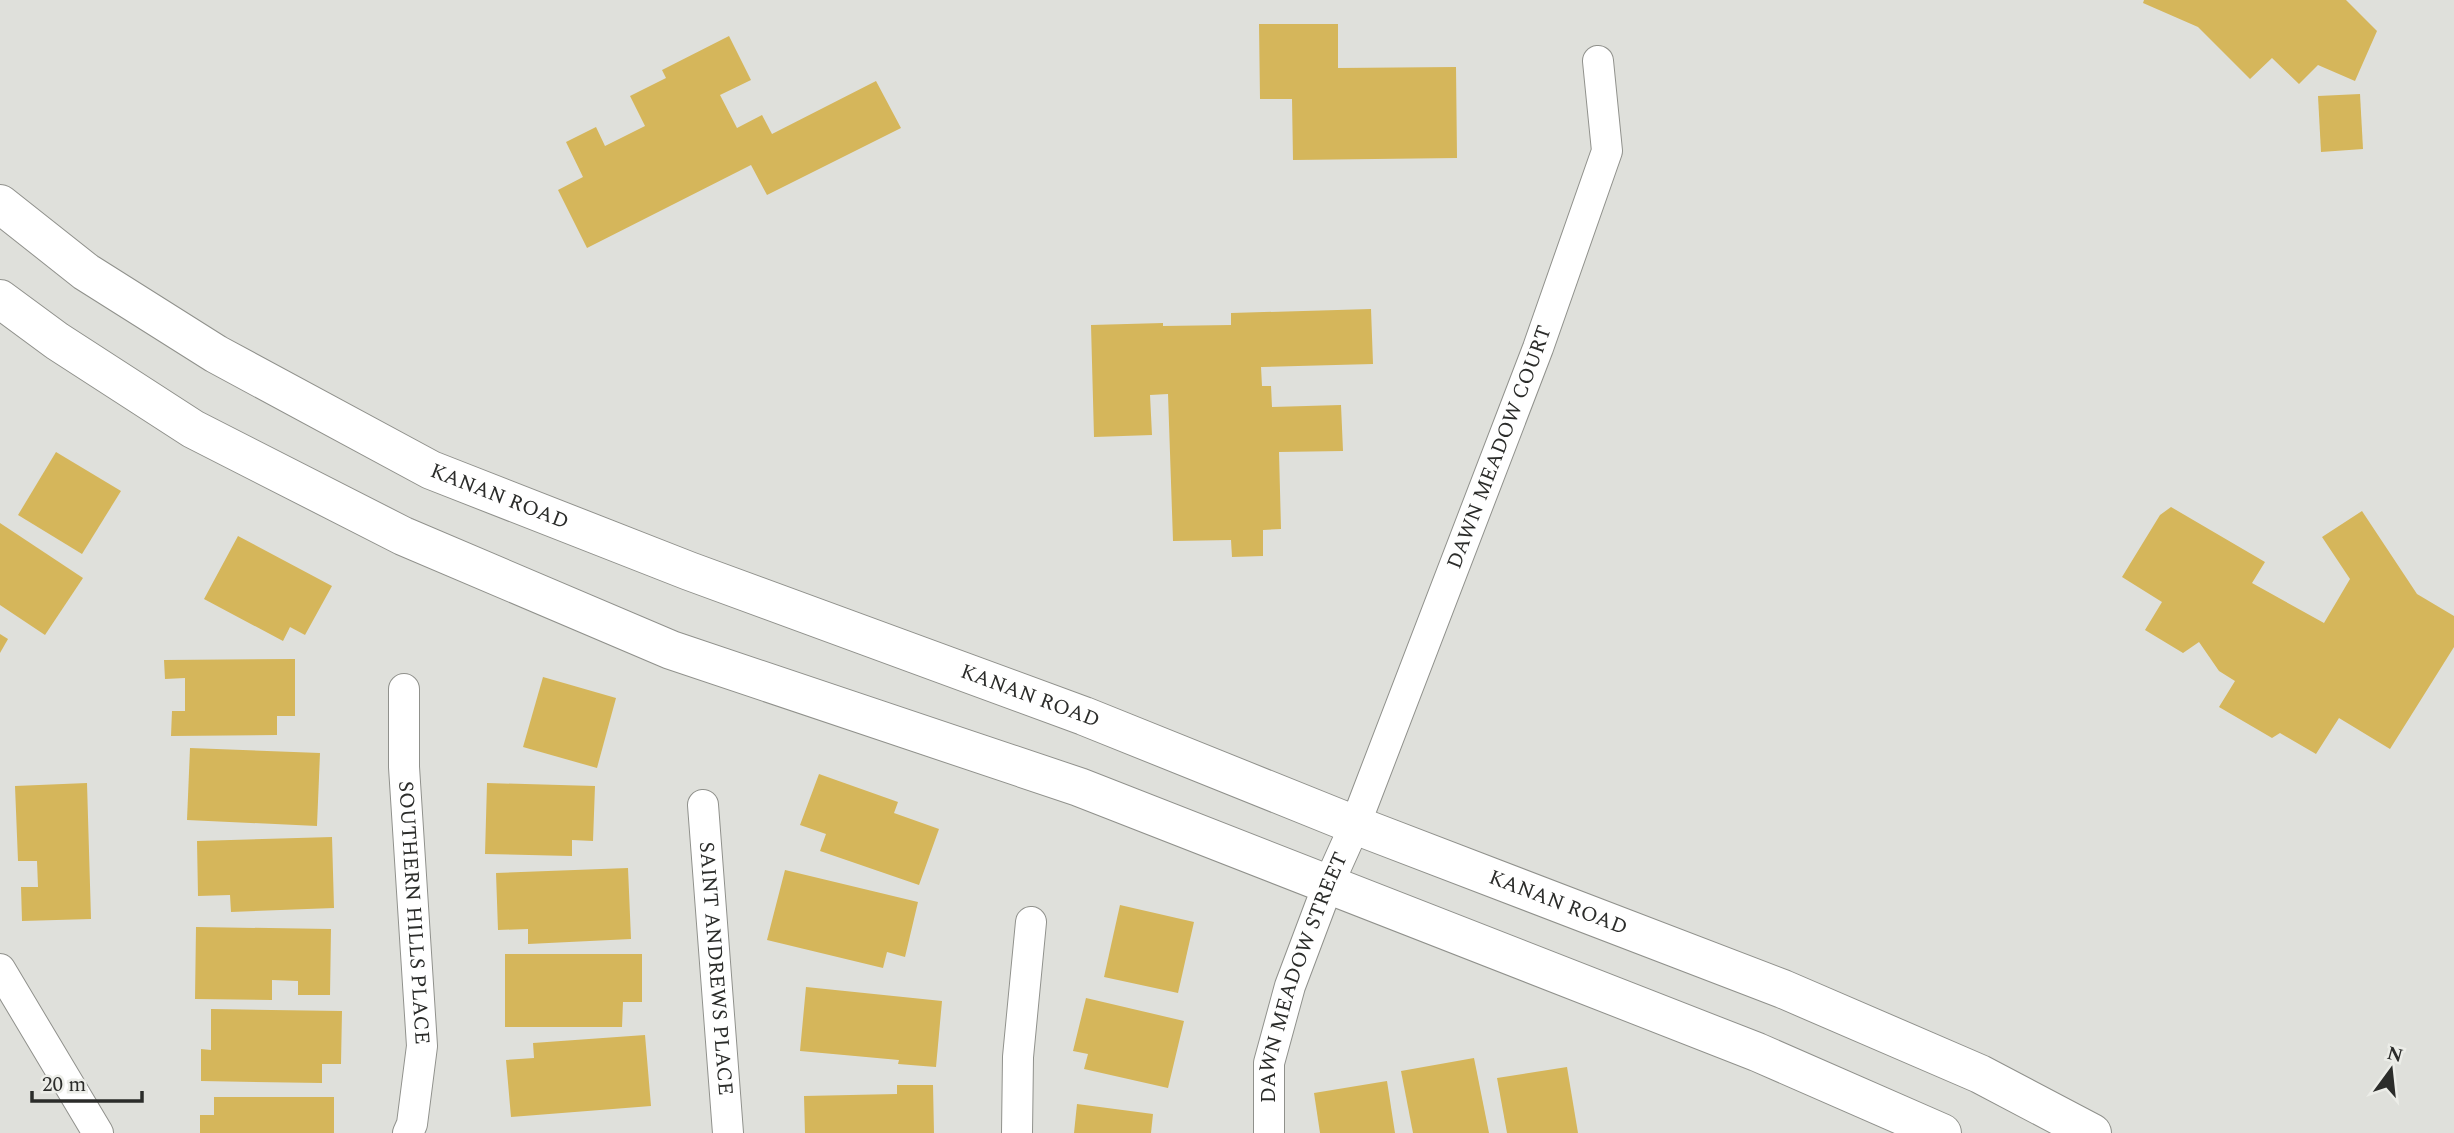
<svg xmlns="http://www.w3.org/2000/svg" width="2454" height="1133" viewBox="0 0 2454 1133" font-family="Spectral,serif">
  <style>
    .building { fill: #d5b65b }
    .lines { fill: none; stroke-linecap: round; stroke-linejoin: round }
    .minor-casing { stroke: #90918c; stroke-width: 32 }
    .secondary-casing { stroke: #90918c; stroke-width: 40 }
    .minor { stroke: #fff; stroke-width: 30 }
    .secondary { stroke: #fff; stroke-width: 38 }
    .labels { text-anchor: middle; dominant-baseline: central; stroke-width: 7; stroke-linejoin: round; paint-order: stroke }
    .street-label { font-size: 21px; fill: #2b2c2a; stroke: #ecede8 }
  </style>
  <rect width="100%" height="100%" fill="#dfe0db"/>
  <g class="building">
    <path d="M2144,0H2346L2377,31L2355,81L2318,65L2299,84L2272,58L2250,79L2198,27L2143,3Z"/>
    <path d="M1259,24H1338V68L1456,67L1457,158L1293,160L1292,99H1260Z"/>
    <path d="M729,36L751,80L720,95L737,128L762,115L772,134L876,81L901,128L767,195L751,165L587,248L558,190L583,177L566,142L596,127L605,146L645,126L630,96L666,78L662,70Z"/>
    <path d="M2360,94L2363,149L2321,152L2318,96Z"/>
    <path d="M1371,309L1373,364L1261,367L1262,386H1271L1272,407L1341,405L1343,451L1279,452L1281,529L1263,530V556L1232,557L1231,540L1173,541L1168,394L1150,395L1152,435L1094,437L1091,325L1163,323V326L1231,325V313Z"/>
    <path d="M56,452L121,491L82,554L18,515Z"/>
    <path d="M2171,507L2265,562L2252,583L2324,623L2350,579L2322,537L2362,511L2417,594L2454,616V647L2390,749L2339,718L2316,754L2280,733L2272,738L2219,707L2235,681L2219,671L2199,642L2183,653L2145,630L2162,602L2122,577L2160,515Z"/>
    <path d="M0,523L83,578L45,635L0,605Z"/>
    <path d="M238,536L332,586L305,635L290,627L283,641L204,599Z"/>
    <path d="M0,634L8,639L0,653Z"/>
    <path d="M295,659V716H277V735L171,736L172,711H185V678L165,679L164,660Z"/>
    <path d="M543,677L616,698L597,768L523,747Z"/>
    <path d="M190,748L320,753L317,826L187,820Z"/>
    <path d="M819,774L898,802L894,813L939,829L919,885L820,851L826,834L800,825Z"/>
    <path d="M87,783L91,919L22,921L21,887H38L37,861H18L15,786Z"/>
    <path d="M487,783L595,786L593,841L572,840V856L485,854Z"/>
    <path d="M332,837L334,908L231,912L230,895L198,896L197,841Z"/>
    <path d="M628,868L631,939L528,944V929L498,930L496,873Z"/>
    <path d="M785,870L918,902L905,957L887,952L883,968L767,940Z"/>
    <path d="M1120,905L1194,922L1178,993L1104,977Z"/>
    <path d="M196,927L331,929L330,995H298V981L272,980V1000L195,999Z"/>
    <path d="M505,954H642V1002H623L622,1027H505Z"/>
    <path d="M806,987L942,1001L936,1067L898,1064L899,1060L800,1051Z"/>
    <path d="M1086,998L1184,1021L1168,1088L1084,1069L1088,1054L1073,1051Z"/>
    <path d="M211,1009L342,1011L341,1064H322V1083L201,1081V1049L211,1050Z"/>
    <path d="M645,1035L651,1106L511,1117L506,1060L534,1058L533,1043Z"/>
    <path d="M1474,1058L1489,1133H1413L1401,1071Z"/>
    <path d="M1567,1067L1578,1133H1507L1497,1078Z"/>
    <path d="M1387,1081L1395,1133H1320L1314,1093Z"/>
    <path d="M897,1085H933L934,1133H805L804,1096L897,1094Z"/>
    <path d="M214,1097H334V1133H200V1115H214Z"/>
    <path d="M1077,1104L1153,1114L1151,1133H1074Z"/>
  </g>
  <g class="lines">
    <defs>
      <g id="minor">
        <path id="s1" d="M404,689V767L422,1046L412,1124L408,1133"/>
        <path id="s2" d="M703,805L728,1133"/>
        <path d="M0,969L98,1133"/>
        <path d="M1017,1133L1018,1057L1031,922"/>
        <path id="s3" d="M1269,1133V1063L1290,986L1328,885L1355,825L1538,348L1607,151L1598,61"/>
      </g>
      <g id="secondary">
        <path id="s4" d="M0,204L86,272L216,354L431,470L689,571L1084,716L1355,825L1783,989L1980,1074L2092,1133"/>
        <path d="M0,299L57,341L193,429L403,536L671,650L1079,787L1757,1052L1942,1133"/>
      </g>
    </defs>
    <use href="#minor" class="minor-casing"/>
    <use href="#secondary" class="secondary-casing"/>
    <use href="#minor" class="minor"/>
    <use href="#secondary" class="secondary"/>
  </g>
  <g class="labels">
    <g class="street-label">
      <text stroke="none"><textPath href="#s3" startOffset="728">DAWN MEADOW COURT</textPath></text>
      <text stroke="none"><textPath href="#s4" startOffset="581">KANAN ROAD</textPath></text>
      <text stroke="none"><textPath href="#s4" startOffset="1148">KANAN ROAD</textPath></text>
      <text stroke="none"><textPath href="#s4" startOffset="1715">KANAN ROAD</textPath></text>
      <text stroke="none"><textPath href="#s1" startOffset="224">SOUTHERN HILLS PLACE</textPath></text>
      <text stroke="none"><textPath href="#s2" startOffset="164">SAINT ANDREWS PLACE</textPath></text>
      <text stroke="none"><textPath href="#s3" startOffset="161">DAWN MEADOW STREET</textPath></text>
    </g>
  </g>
  <g transform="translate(2391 1070) rotate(15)" stroke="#ecede8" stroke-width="5" paint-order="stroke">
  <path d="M0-5L12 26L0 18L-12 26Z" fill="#2b2c2a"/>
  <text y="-10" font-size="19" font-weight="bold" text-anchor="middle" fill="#2b2c2a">N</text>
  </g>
  <path d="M32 1091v10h110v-10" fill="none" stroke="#2b2c2a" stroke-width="3.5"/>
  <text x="42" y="1091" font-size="21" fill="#2b2c2a" stroke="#ecede8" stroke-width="5" paint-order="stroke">20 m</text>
</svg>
